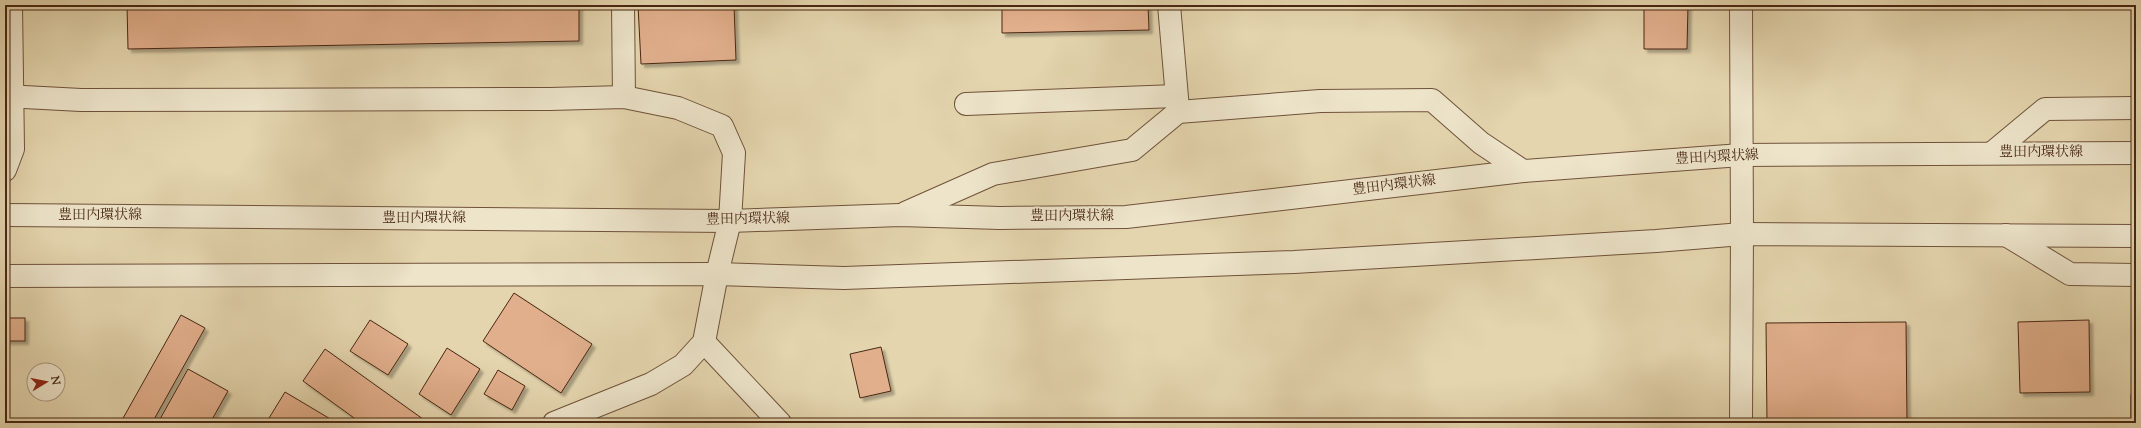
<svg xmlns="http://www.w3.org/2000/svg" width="2141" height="428" viewBox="0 0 2141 428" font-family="'Sorts Mill Goudy','Noto Serif JP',serif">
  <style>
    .building { fill: #e1af8c; stroke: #482713; filter: url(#shadow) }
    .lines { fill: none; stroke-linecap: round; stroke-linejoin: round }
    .minor-casing { stroke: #6f523a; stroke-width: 24 }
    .minor { stroke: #ede4ca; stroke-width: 22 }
    .labels { text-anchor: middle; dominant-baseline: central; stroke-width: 3.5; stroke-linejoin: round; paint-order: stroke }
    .street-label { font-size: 14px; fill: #482713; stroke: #ede4ca }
  </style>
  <defs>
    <filter id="shadow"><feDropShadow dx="3.5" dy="3.5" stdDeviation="1" flood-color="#0004"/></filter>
  </defs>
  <rect width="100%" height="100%" fill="#e4d5ae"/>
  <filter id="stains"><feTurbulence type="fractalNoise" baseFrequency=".005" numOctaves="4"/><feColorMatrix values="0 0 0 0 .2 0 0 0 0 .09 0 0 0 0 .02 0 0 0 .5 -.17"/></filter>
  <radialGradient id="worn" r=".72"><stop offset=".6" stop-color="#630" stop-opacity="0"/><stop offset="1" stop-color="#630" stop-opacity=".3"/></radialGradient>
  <g class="building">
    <path d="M127,5H579V41L128,49Z"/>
    <path d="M638,5H734L736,60L641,64Z"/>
    <path d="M1002,5H1148L1149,30L1002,33Z"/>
    <path d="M1644,5H1688L1687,49H1644Z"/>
    <path d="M514,293L592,344L561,393L483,341Z"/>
    <path d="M181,315L205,328L152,423H127L122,420Z"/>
    <rect x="5" y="318" width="20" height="23"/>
    <path d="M370,320L408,344L388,375L350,351Z"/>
    <path d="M2089,320L2090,392L2020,393L2018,322Z"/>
    <path d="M1906,322L1907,423H1767L1766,323Z"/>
    <path d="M881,347L891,391L860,398L850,354Z"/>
    <path d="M447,348L480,369L451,415L419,394Z"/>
    <path d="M325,349L427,422L426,423H361L303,381Z"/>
    <path d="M188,369L228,391L210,423H167L160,419Z"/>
    <path d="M498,370L525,386L512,410L484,394Z"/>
    <path d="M285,392L337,423H266Z"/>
    <rect x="2131" y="395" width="5" height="28"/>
    <path d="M669,419L707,422V423H668Z"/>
  </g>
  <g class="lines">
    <defs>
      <g id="minor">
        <path d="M623,5L624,97"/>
        <path d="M1169,5L1178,109"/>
        <path d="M5,96L81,100L550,99L624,97L678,108L722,126L734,153L730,221L717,274L704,342L683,365L651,384L554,423"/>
        <path d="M966,104L1176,96"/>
        <path d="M1992,153L2045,109L2136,108"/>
        <path d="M5,170L13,149L11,5"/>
        <path d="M905,213L993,174L1132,150L1178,112L1320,101L1432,100L1481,143L1523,171"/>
        <path d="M5,215L730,221L900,215L1000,218L1126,217L1523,171L1741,155L2136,153"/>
        <path d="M2006,235L2070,274L2136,275"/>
        <path d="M5,276L717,274L844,278L1294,262L1656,241L1742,234L2136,236"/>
        <path d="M704,342L780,423"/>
        <path d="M1741,423L1742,234L1741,5"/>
      </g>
    </defs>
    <use href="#minor" class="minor-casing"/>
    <use href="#minor" class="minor"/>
  </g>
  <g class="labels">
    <g class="street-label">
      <text x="2041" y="153">豊田内環状線</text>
      <text transform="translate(1717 158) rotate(-3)">豊田内環状線</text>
      <text transform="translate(1394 186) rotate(-7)">豊田内環状線</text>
      <text x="100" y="216">豊田内環状線</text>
      <text x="1072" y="217">豊田内環状線</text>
      <text x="424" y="219">豊田内環状線</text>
      <text transform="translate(748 220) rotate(-1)">豊田内環状線</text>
    </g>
  </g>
  <rect width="2141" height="428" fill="none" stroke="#e4d5ae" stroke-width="20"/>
  <rect x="6" y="6" width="2129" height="416" fill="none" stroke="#482713" stroke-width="2"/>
  <rect x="10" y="10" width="2121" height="408" fill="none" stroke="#482713"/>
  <g transform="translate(46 382) rotate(80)"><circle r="19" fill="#ede4ca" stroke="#ab9881"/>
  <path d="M0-3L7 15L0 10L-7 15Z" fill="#8f2418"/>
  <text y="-6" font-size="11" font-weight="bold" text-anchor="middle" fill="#482713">N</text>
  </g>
  <rect width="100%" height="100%" filter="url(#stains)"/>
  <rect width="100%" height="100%" fill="url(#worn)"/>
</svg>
